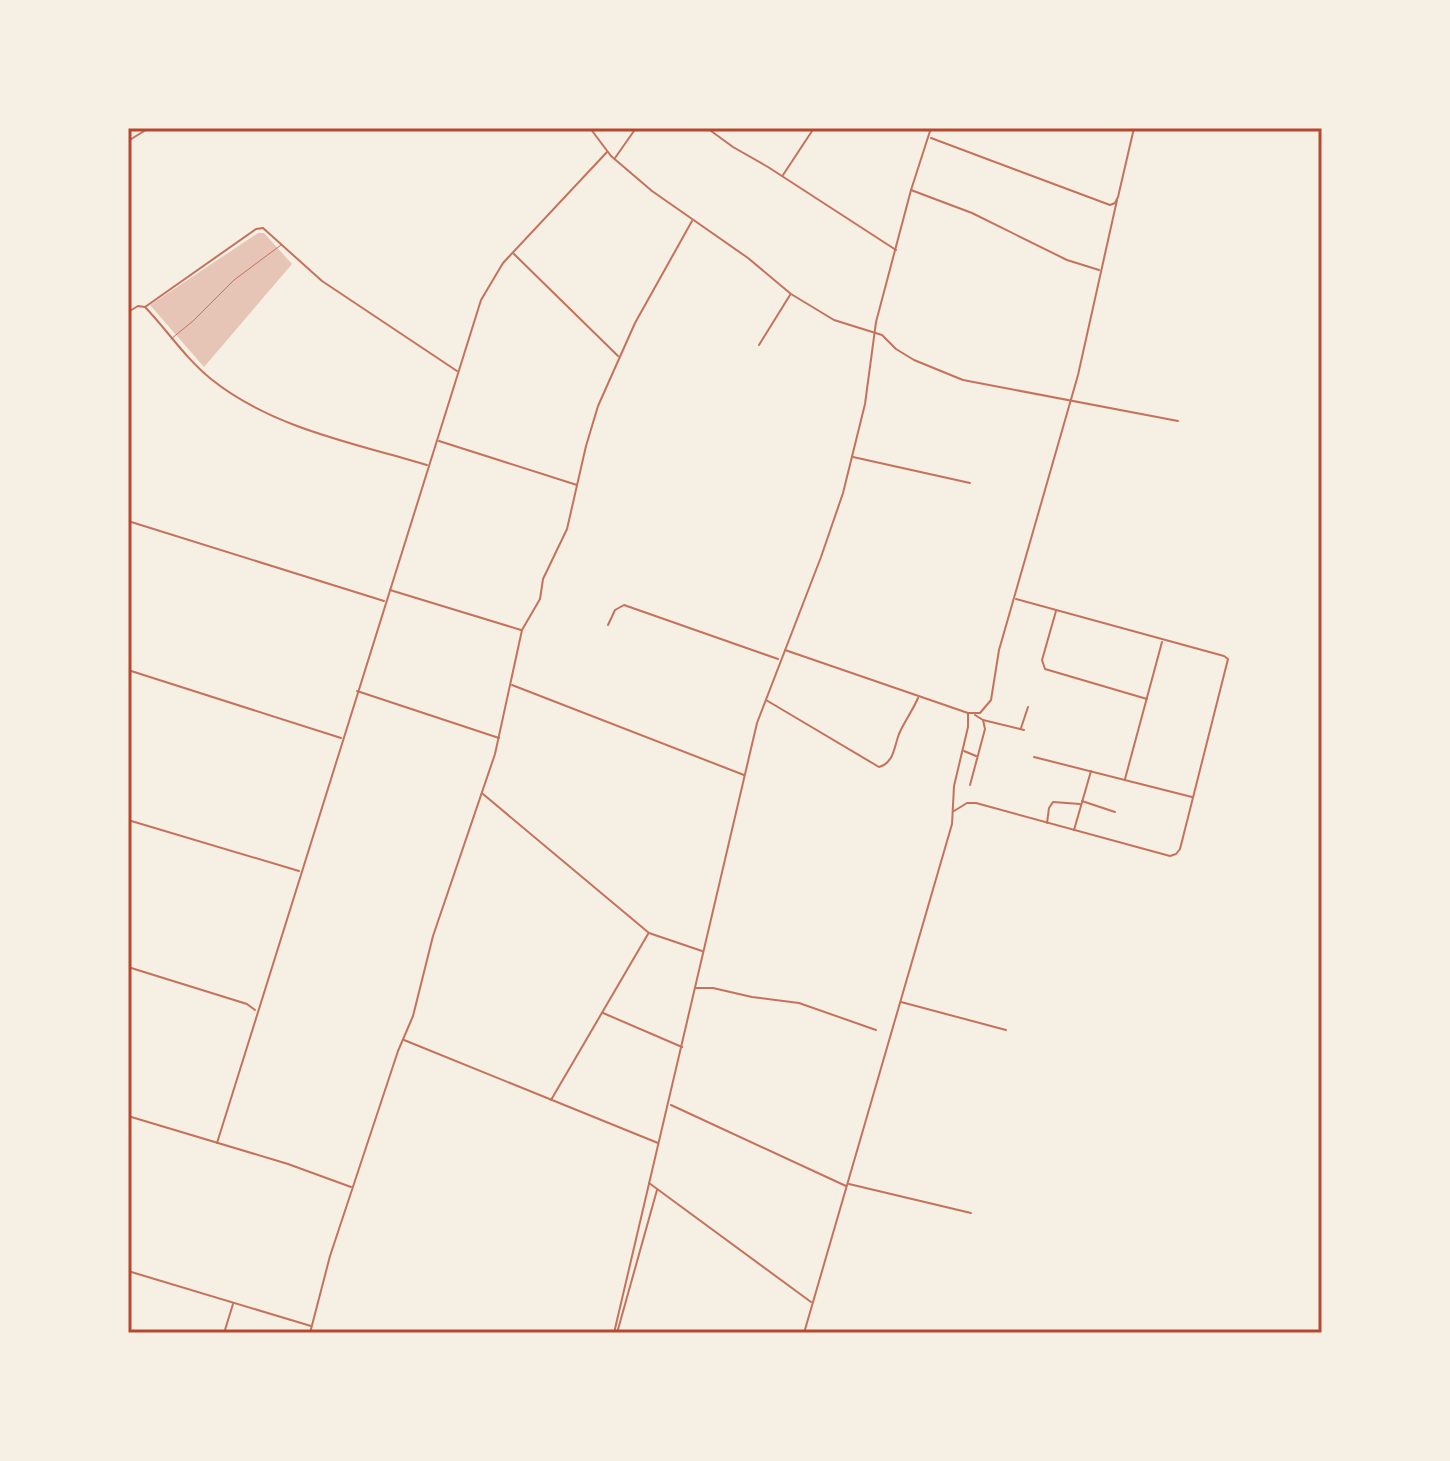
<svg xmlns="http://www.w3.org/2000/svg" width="1450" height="1461" viewBox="0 0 1450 1461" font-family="Roboto,sans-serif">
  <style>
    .building { fill: #e6c5b7 }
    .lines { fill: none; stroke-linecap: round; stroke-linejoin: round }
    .service { stroke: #c5725c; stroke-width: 1 }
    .minor { stroke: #c5725c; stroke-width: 2 }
    .neatline { fill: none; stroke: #b5482f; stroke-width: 3 }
  </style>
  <rect width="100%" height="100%" fill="#f6efe4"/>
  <path class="building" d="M258,233H264L292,264L204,367L150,305Z"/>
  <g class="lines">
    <path class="service" d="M171,339L193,321L234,280L281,245"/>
    <g class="minor">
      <path d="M590,128L611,156L652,191L748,258L791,294L834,320L882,335L896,349L914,360L963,380L1178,421"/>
      <path d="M707,128L733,147L768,167L896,250"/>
      <path d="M931,138L1110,205L1115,203L1118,197L1134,128"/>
      <path d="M128,141L149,128"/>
      <path d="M615,158L636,128"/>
      <path d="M783,175L814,128"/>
      <path d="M911,190L972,213L1067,260L1099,270"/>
      <path d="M514,254L618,356"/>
      <path d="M145,307L256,229L263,228L322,281L457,371"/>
      <path d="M128,312L138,306L145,307C168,331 185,358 211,379C272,428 353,443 427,465"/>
      <path d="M759,345L790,295"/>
      <path d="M439,441L577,485"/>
      <path d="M853,457L970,483"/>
      <path d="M128,521L384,601"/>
      <path d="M390,590L521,630"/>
      <path d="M1056,611L1042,660L1045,669L1147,699"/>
      <path d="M608,625L615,610L624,605L778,659"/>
      <path d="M785,650L968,713H980L991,700L999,650L1078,375L1117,200"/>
      <path d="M128,670L341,738"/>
      <path d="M512,685L744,775"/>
      <path d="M357,691L499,738"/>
      <path d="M766,700L879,767C894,763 894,747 899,734C904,722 913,710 918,698"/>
      <path d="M983,720L1024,730"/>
      <path d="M1021,728L1028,707"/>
      <path d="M964,751L976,756"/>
      <path d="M1034,757L1192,797"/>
      <path d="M1125,779L1162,642"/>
      <path d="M970,785L985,729L983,720L975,715"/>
      <path d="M483,794L649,933L702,951"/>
      <path d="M1082,801L1115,812"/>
      <path d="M954,811L967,803H976L1170,856L1176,854L1180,849L1228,659L1224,656L1016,599"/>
      <path d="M128,820L299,871"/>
      <path d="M1047,823L1049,808L1053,802L1080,804"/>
      <path d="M1074,830L1091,771"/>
      <path d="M128,967L247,1004L255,1010"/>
      <path d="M696,988H713L752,997L799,1003L876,1030"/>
      <path d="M901,1002L1006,1030"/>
      <path d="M603,1013L682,1047"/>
      <path d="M404,1040L658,1143"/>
      <path d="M551,1100L648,934"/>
      <path d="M671,1105L846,1186"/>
      <path d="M128,1116L288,1164L351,1187"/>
      <path d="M217,1143L481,300L503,263L607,152"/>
      <path d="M649,1183L811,1302"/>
      <path d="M849,1184L971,1213"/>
      <path d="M128,1271L311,1326"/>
      <path d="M224,1333L233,1304"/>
      <path d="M310,1333L330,1256L398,1051L413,1016L433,936L495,754L522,630L540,599L543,579L567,529L586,446L598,406L635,323L692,221"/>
      <path d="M614,1333L757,723L821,557L843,493L865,404L876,322L911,190L931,128"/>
      <path d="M617,1333L657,1190"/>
      <path d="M804,1333L952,824L954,786L968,727V713"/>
    </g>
  </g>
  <rect width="1450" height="1461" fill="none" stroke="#f6efe4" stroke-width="260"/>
  <rect x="130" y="130" width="1190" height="1201" class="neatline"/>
</svg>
